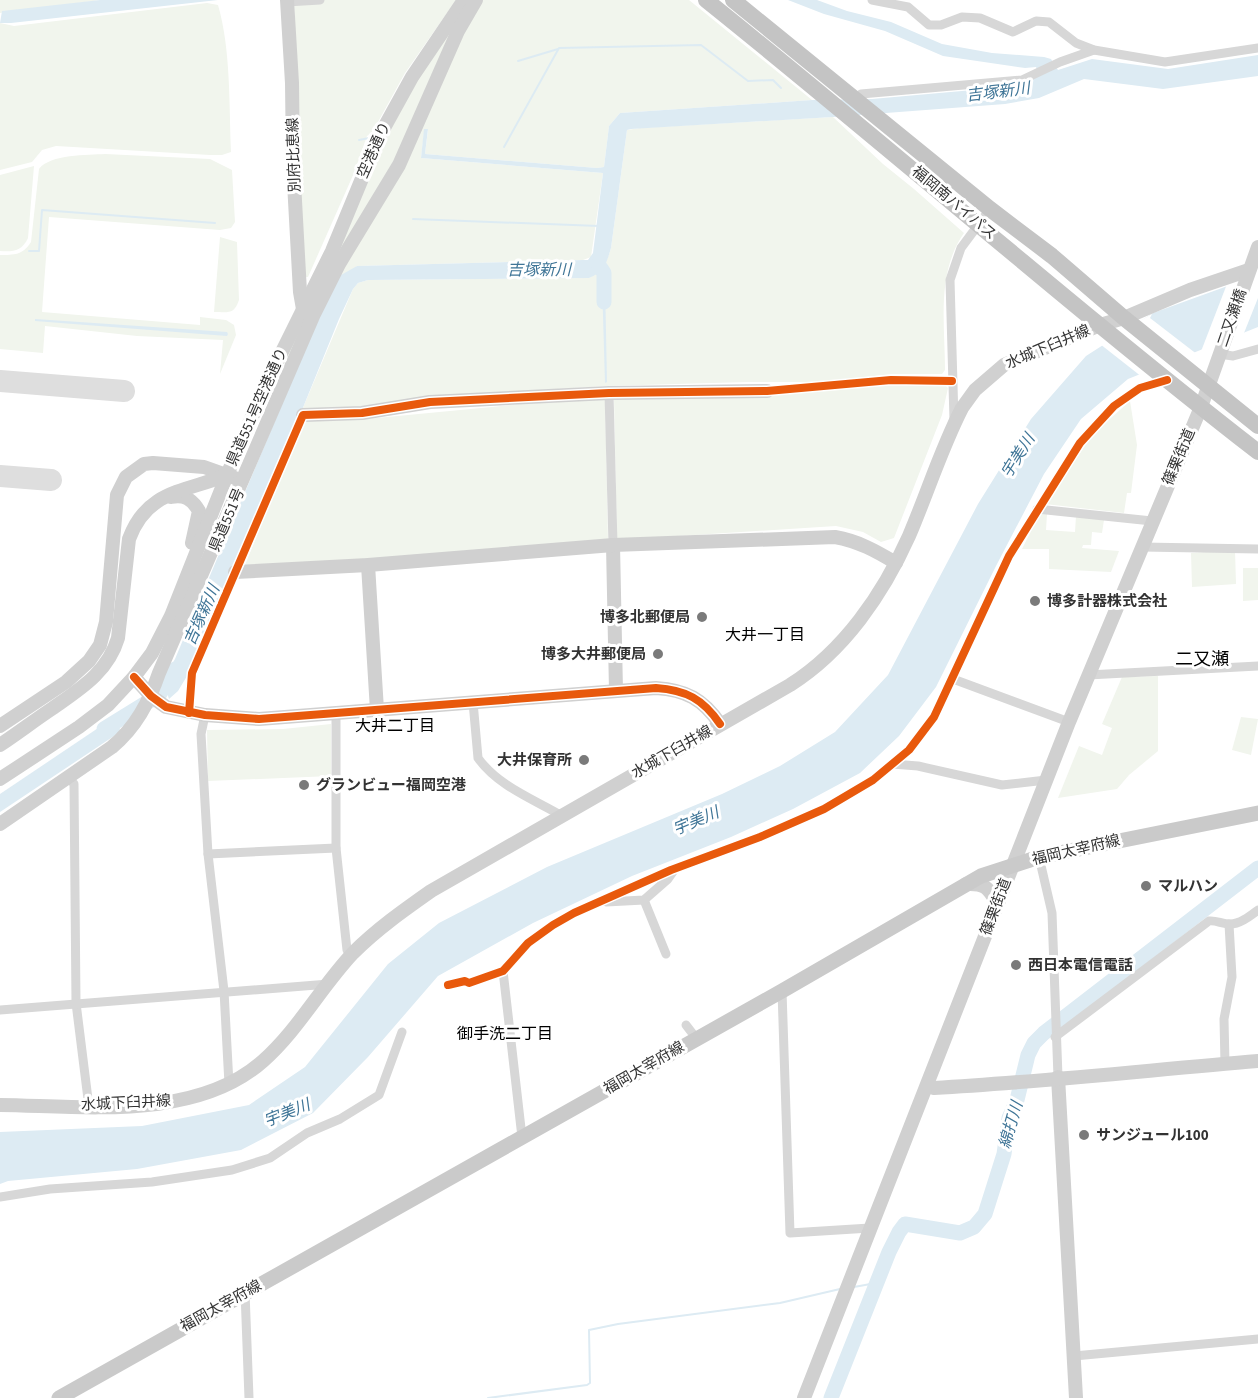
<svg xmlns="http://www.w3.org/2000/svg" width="1258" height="1398" viewBox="0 0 1258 1398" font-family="'Source Sans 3','Noto Sans JP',sans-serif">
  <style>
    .green { fill: #f1f5ed }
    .water { fill: #ddebf3 }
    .pier { fill: #fff }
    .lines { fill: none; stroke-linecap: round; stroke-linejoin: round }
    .stream { stroke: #ddebf3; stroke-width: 2 }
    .river { stroke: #ddebf3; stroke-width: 15 }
    .taxiway { stroke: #dedede; stroke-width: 22 }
    .street { stroke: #d7d7d7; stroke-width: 9 }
    .secondary { stroke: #d0d0d0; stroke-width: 14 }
    .primary { stroke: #cacaca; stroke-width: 15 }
    .highway { stroke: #c4c4c4; stroke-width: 16 }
    .cycleway-casing { stroke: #fff; stroke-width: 11 }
    .cycleway { stroke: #e8590c; stroke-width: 8 }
    .poi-dot { fill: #7a7a7a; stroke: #fff; stroke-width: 2 }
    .labels { text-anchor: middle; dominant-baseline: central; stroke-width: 6; stroke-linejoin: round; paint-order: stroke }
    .street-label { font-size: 15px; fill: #333; stroke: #fff }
    .poi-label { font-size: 15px; font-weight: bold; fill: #333; stroke: #fff; text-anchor: start }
    .water-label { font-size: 16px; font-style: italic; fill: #3f7597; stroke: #fff }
    .neighbourhood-label { font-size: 16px; fill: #000; stroke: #fff }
    .quarter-label { font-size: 18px; fill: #000; stroke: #fff }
  </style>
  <rect width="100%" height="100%" fill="#fff"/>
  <g class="green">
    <path d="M0,0H101L0,13Z"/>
    <path d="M294,0H456L405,73L373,131L367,136L354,173L308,277H303Z"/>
    <path d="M481,0H689L812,100L620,113L609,126L604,167L597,168L425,154L428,130L424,133L421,158L603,173L591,257L583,260L357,266L335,285Z"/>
    <path d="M207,3L218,5C231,50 229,105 231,152L222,155H210L56,146L42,150L32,162L0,170V23L14,26Z"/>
    <path d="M452,28L394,162L282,368L281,367L406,96Z"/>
    <path d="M833,117L883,164L914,189L964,233C936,273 945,324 945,370L942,374H892L820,382H748L605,386L459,395L362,409L302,410L353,289L358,283L368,280L589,278C601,272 608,260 611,248L627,130L640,128Z"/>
    <path d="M105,154L210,159L232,170L235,222L231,228L220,230L49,217L42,312L200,325V317L226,320L234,325L236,335L220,374L223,340L137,336L45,326L43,353L0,349V255C14,255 23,255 31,242L39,169C50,154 88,155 105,154Z"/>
    <path d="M34,166L28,238C22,251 13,252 0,251V175Z"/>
    <path d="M220,237L237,242L239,300C234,315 228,312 214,312Z"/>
    <path d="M887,384L945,385L948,388L942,415L894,538L881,542L863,532L836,526L617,540L614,398C705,395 796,395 887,384Z"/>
    <path d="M605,396L608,540L372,560L245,565L303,421L366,419Z"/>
    <path d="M1130,401L1137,445L1131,493H1127L1124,513L1045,504L1093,434Z"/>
    <path d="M1040,513L1047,514L1046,530L1075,532L1076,516L1104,520L1102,533L1092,532L1091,545H1083L1082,548L1119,551L1111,572L1049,569V549H1022Z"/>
    <path d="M1235,550L1236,584L1192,587L1191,553Z"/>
    <path d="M1243,568H1258V600L1243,601Z"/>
    <path d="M1158,676V751L1129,775L1117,789L1058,798L1079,746L1102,755L1112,728L1102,724L1122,677Z"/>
    <path d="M1241,717L1258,719L1251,755L1232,750Z"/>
    <path d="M331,724V776L208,781L207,730L283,729Z"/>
  </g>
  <g class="water">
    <path d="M100,0H218L11,23H0L2,11Z"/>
    <path d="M788,0H817L847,11L891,22L942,44L992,53L1044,57L1051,59L1058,70L1092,59L1168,69L1258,55V76L1163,89L1084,79L1039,98L1005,104L833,117L631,129L627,130L611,248C607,262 604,272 589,278L368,280L358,283L353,289L339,319L302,410L190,671L178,691L169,699L163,680L175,659L308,342L335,285L341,275L357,266L583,260H588L593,253L603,173L421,158L424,129H428L425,154L597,168L604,167L609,126L620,113L812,100L872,99L1018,86L1039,76L1036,67L1025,68L943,56L885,31L824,14Z"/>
    <path d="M1258,275V327L1128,379L1081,419L1044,474L996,566L936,687L899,736L860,773L793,809L731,837L632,876L533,923L438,976L368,1057L313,1113L241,1150L137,1169L8,1181L0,1184V1132L142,1126L249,1105L305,1067L388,964L439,923L547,867L722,794L780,766L835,732L888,675L978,504L1031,419L1086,356L1153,313Z"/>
    <path d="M605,281L607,382L605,383L602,282Z"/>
    <path d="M35,319L227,332L228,334L227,336L35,321Z"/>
    <path d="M119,714L120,732L0,812V794Z"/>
  </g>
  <g class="pier">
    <path d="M1258,273V298L1242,338L1200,354L1227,284Z"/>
    <path d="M1152,314L1150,318L1198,355L1142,377L1100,344Z"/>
  </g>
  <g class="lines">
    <g class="stream">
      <path d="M518,61L558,49"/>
      <path d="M359,140L374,137"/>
      <path d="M504,147L559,48L701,45L748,81L773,80L781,88"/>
      <path d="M413,219L599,226"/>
      <path d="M29,251H39L42,210L215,223"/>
      <path d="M602,270L604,282"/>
      <path d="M854,1287L876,1283"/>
      <path d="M488,1398L587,1385L590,1383L589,1330L618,1324L780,1303L840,1289"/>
    </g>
    <g class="river">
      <path d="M598,264L604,273V302"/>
      <path d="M104,729L159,695L175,669"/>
      <path d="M831,1398L889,1252L899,1232L905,1224L960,1233L974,1227L985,1214L1004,1154L1009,1118L1017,1100L1028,1055L1034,1043L1044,1033L1258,868"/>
    </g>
    <g class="taxiway">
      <path d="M0,381L124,391"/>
      <path d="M0,476L51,480"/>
    </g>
    <g class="street">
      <path d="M872,0L908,7L929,25H941L962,17L980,18L1013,32L1036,21L1049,22L1076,43L1094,50L1165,62L1258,48"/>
      <path d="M287,2L320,0"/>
      <path d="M861,94L1022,80L1060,62L1094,50"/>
      <path d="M1219,354L1233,356L1258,349"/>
      <path d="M767,391L891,380L952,381"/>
      <path d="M609,393L613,545"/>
      <path d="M954,420L950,280L961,248L990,209"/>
      <path d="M1037,509L1152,521"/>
      <path d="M1142,547L1258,549"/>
      <path d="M1088,675L1258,666"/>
      <path d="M953,679L1069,722"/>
      <path d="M473,702L478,758C498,786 533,799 562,816"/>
      <path d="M189,713L192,673L303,415"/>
      <path d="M336,713V848L347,950L352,954"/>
      <path d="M205,715L201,734L208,854L224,991L229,1084"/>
      <path d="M892,764L918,766L1002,785L1046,780"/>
      <path d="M69,778L74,784L76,1003L89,1107"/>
      <path d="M208,854L336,848"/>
      <path d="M1039,857L1052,913L1058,1077"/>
      <path d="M644,900L666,954"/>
      <path d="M606,902L644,900L668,879L675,869"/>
      <path d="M503,971L522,1137"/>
      <path d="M448,985L465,981L469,983L503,971L528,943L553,925L574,913L671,870L760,837L824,809L873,780L909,750L934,717L1009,556L1080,443L1114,406L1140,388L1167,380"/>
      <path d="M782,991L790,1233L870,1228"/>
      <path d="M0,1010L329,984"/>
      <path d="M686,1025L696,1038"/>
      <path d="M1055,1037L1209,921C1216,920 1222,924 1230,924C1240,924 1250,916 1258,910"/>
      <path d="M1225,1064L1224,1019L1232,977L1229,924"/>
      <path d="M0,1197L50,1189L152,1182L232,1170L270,1158L307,1133L340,1119L379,1095L402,1032"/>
      <path d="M245,1292L249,1398"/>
      <path d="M1074,1356L1258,1339"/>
    </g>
    <g class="secondary">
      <path d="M287,0L292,83L293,164L300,292L303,309"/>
      <path d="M303,415L362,413L430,402L609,393L767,391"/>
      <path d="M171,497C184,494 192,499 199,511L192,543"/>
      <path d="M613,545L616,691"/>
      <path d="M368,565L377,710"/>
      <path d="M235,572L368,565L613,545L835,537C858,541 876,551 896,563"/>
      <path d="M134,677L151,696L166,707L205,715L259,719L656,688C686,690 703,699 720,724"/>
      <path d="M0,726L66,682L89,661L100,645L106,622L117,495L126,477L144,464L153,463L204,467L235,478"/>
      <path d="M0,745C18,733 35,720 53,708C80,689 108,672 118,638L129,539C147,490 185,492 227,475"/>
      <path d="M0,779L79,727L108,705L134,677L152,653L171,616L227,475L267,382L332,251L380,135L412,77L464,0"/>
      <path d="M0,824L112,747C136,727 149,702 159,673L314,314L339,264L399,165L458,31L476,0"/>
      <path d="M966,884C986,883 988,888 998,904"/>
      <path d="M1058,1077L1076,1398"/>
      <path d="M927,1086L934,1088C1042,1082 1150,1070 1258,1061"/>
      <path d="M0,1105C83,1106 196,1121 263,1061C298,1030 321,987 353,953C377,929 404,910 431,891L790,685C844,651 883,594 909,536C927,494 941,449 962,408L975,390L1004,365L1100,325L1124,318L1190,290L1249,270"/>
      <path d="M804,1398L1069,722L1201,407L1258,247"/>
    </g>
    <path class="primary" d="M59,1398L782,991L981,876L1039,857L1258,813"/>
    <g class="highway">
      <path d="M706,0C892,149 1070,306 1258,452"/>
      <path d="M733,0L990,209L1052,256L1124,318L1258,426"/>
    </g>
    <defs>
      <g id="cycleway">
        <path d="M134,677L151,696L166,707L205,715L259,719L656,688C686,690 703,699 720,724"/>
        <path d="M189,713L192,673L303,415L362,413L430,402L609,393L767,391L891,380L952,381"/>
        <path d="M448,985L465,981L469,983L503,971L528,943L553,925L574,913L671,870L760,837L824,809L873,780L909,750L934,717L1009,556L1080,443L1114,406L1140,388L1167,380"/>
      </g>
    </defs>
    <use href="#cycleway" class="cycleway-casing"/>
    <use href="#cycleway" class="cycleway"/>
  </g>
  <g class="poi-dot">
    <circle cx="1035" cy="601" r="6"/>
    <circle cx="702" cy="617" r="6"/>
    <circle cx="658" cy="654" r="6"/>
    <circle cx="584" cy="760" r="6"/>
    <circle cx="304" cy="785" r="6"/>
    <circle cx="1146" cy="886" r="6"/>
    <circle cx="1016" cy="965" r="6"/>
    <circle cx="1084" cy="1135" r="6"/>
  </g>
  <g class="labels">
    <g class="street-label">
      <text transform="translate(374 150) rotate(-66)">空港通り</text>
      <text transform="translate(294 155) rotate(-92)">別府比恵線</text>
      <text transform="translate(954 203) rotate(40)">福岡南バイパス</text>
      <text transform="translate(1232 318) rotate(-71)">二又瀬橋</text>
      <text transform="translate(1048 347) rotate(-23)">水城下臼井線</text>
      <text transform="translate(257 407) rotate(-66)">県道551号空港通り</text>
      <text transform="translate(1179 457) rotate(-67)">篠栗街道</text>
      <text transform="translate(227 520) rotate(-67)">県道551号</text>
      <text transform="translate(672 752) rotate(-30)">水城下臼井線</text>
      <text transform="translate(1076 850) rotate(-13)">福岡太宰府線</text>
      <text transform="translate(996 907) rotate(-69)">篠栗街道</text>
      <text transform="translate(644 1068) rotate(-30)">福岡太宰府線</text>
      <text transform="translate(126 1103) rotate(-3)">水城下臼井線</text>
      <text transform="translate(221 1306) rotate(-29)">福岡太宰府線</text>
    </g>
    <g class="poi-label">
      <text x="1047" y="601">博多計器株式会社</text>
      <text x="690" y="617" text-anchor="end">博多北郵便局</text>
      <text x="646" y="654" text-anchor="end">博多大井郵便局</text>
      <text x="572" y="760" text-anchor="end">大井保育所</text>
      <text x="316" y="785">グランビュー福岡空港</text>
      <text x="1158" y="886">マルハン</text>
      <text x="1028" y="965">西日本電信電話</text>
      <text x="1096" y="1135">サンジュール100</text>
    </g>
    <g class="water-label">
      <text transform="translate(998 92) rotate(-7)">吉塚新川</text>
      <text x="539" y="270">吉塚新川</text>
      <text transform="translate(1018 456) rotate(-58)">宇美川</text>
      <text transform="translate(202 615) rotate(-66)">吉塚新川</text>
      <text transform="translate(696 821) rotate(-23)">宇美川</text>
      <text transform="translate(287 1113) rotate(-22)">宇美川</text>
      <text transform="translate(1011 1125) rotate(-74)">綿打川</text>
    </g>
    <g class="neighbourhood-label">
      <text x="765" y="635">大井一丁目</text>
      <text x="395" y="726">大井二丁目</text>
      <text x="505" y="1034">御手洗二丁目</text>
    </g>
    <g class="quarter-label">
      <text x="1202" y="659">二又瀬</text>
    </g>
  </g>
</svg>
